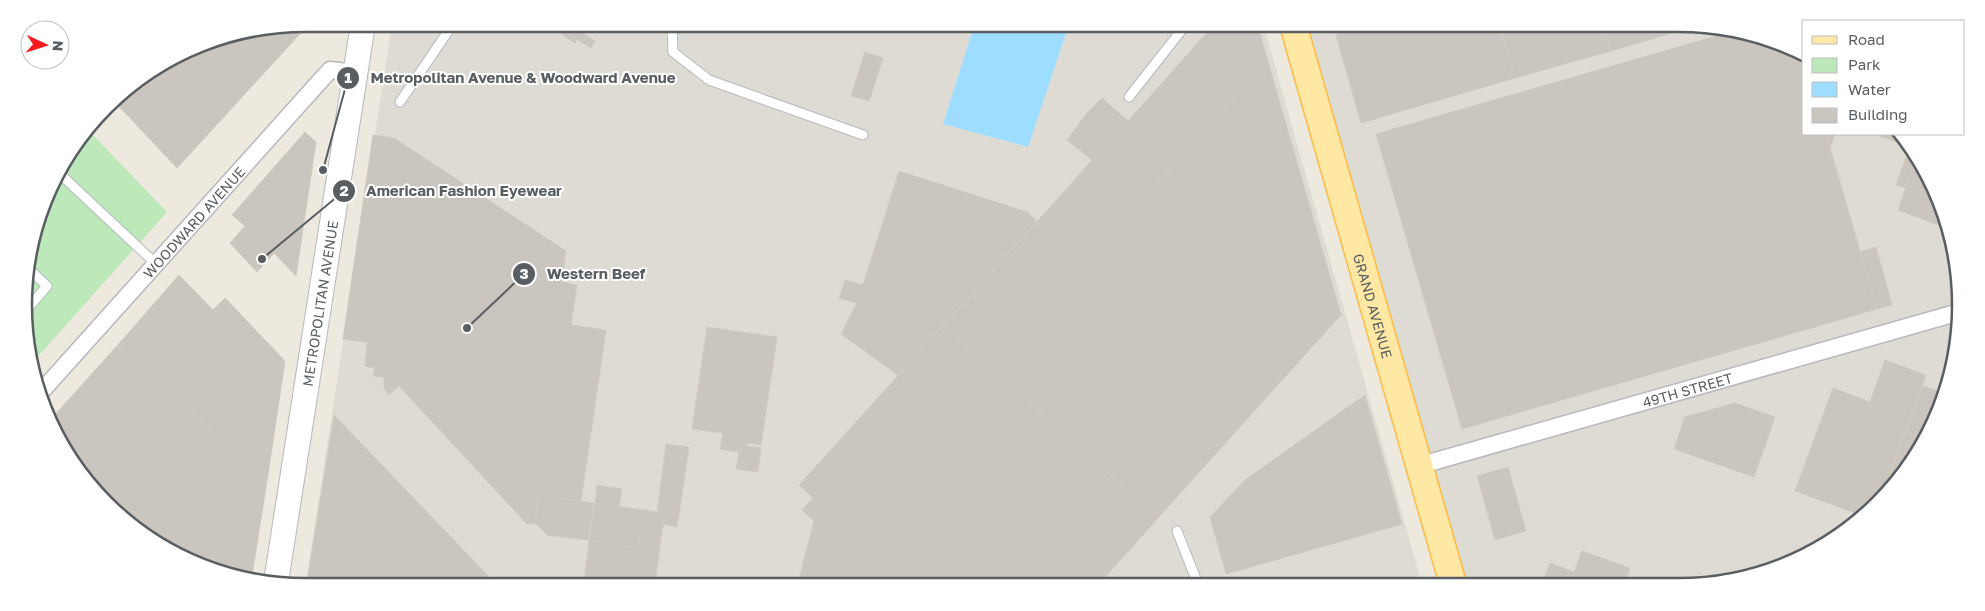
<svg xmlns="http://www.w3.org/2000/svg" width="1985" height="611" viewBox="0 0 1985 611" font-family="'Golos Text',sans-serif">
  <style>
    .industrial { fill: #dddbd4 }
    .green { fill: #bde8b9 }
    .water { fill: #9eddff }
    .building { fill: #cac5bf; stroke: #d2cabd }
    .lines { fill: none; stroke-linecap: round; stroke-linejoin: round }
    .service-casing { stroke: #b5b9be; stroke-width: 11 }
    .minor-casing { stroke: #b5b9be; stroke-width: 19 }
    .secondary-casing { stroke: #b4b8be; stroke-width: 26 }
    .primary-casing { stroke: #febb48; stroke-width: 29 }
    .service { stroke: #fff; stroke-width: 9 }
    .minor { stroke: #fff; stroke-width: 16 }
    .secondary { stroke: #fff; stroke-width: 24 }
    .primary { stroke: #ffe8a3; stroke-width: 26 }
    .labels { text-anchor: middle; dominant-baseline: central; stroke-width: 4; stroke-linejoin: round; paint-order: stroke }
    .street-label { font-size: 14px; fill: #585e62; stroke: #fff }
    .rim { fill: none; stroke: #585e62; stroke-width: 2.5 }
    .leader { fill: none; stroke: #585e62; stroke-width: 2 }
    .callout-dot { fill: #585e62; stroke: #fff; stroke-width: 2 }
    .mark-label { font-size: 15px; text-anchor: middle; font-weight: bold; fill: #fff }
    .callout-label { font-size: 15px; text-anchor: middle; font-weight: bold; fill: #585e62; stroke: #fff; stroke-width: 4; stroke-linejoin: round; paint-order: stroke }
  </style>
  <rect width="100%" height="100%" fill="#ede9df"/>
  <g class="industrial">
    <path d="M392,24L974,26L943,124L1027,147L1068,27H1264L1422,584L306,582Z"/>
    <path d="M1294,28L1735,29L1804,58V134H1898L1914,149L1956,251V361L1924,446L1865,517L1788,566L1716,585L1454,584Z"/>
  </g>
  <path class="green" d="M90,132L167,212L32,363L26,269L53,181Z"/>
  <path class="water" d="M974,26L1068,27L1028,147L943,124Z"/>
  <g class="building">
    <path d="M309,24L177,168L114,101L120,94L198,45Z"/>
    <path d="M548,25H570L595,41L591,48L577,39L575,43Z"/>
    <path d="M1212,27H1258L1268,61L1117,228L1070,185L1092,160L1067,140L1087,113L1102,98L1128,121Z"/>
    <path d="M1334,28H1501L1515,78L1361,123Z"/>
    <path d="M1501,28L1604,29L1611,51L1515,78Z"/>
    <path d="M1604,29H1686L1611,51Z"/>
    <path d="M1737,30L1804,58V134H1826L1877,309L1462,429L1376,134Z"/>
    <path d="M865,52L883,58L869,101L851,96Z"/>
    <path d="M1268,61L1341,315L1284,378L1117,228Z"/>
    <path d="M305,132L316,142L296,276L274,253L257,272L230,243L245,226L232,215Z"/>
    <path d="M1826,134H1835L1830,148Z"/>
    <path d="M1874,134H1898L1912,148L1910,147Z"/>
    <path d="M373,135L394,138L566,251L562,282L577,285L571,325L606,330L581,501L539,495L535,523L527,524L399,386L389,395L384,388V377L373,376L375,368L365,366L367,342L343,339Z"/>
    <path d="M1910,147L1914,149L1917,157L1906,188L1896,185Z"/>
    <path d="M1917,157L1946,228L1898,210Z"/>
    <path d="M899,171L1027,212L1037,221L898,375L841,334L857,303L839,298L845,280L863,285Z"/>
    <path d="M1070,185L1284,378L1158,518L944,325Z"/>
    <path d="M1876,247L1892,305L1877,309L1860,252Z"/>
    <path d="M179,275L213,310L225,298L285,361L267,481L117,346Z"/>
    <path d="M944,325L1158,518L1099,584L798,583L814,521L802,510L813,498L799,485Z"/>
    <path d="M707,327L777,337L761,445L747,443V446L761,448L758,472L736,469L739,452L720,449L723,433L692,429Z"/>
    <path d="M117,346L267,481L251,582L149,540L71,462L52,418Z"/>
    <path d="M1885,360L1926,375L1880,500L1866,517L1795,491L1833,388L1870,402Z"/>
    <path d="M1923,386L1944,393L1924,446L1880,500Z"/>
    <path d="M1365,395L1402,524L1226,574L1210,517L1245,480Z"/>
    <path d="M1735,403L1775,417L1754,477L1674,449L1685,417Z"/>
    <path d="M334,415L494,582H307Z"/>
    <path d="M666,444L689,447L680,508L667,505L665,513L657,512Z"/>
    <path d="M1508,467L1526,531L1495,540L1477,476Z"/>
    <path d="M597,485L622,489L619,507L595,503Z"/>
    <path d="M539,495L594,503L588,540L547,535L535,523Z"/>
    <path d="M595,503L665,513L661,539L640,535L638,548L589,541Z"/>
    <path d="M667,505L680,508L677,527L663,524Z"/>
    <path d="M640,535L661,539L655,583L584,582L589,541L638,548Z"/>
    <path d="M1582,551L1630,568L1624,585H1542L1550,563L1574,572Z"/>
  </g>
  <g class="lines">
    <defs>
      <g id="service">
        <path d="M672,25L673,52L709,80L863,135"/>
        <path d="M1129,97L1184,27"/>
        <path d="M400,102L453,24"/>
        <path d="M59,173L156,264"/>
        <path d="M27,267L47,286L29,307"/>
        <path d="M1177,531L1198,584"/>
      </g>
      <g id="minor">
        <path id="s1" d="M40,393L330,70L355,73"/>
        <path id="s2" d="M1418,466L1956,313"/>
      </g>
      <g id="secondary">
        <path id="s3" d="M276,582L363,24"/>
      </g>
      <g id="primary">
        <path id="s4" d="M1294,28L1453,584"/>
      </g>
    </defs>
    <use href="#service" class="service-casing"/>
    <use href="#minor" class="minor-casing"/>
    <use href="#secondary" class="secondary-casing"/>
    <use href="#primary" class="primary-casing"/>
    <use href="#service" class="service"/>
    <use href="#minor" class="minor"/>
    <use href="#secondary" class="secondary"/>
    <use href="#primary" class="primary"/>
  </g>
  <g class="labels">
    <g class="street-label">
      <text stroke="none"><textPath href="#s1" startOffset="230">WOODWARD AVENUE</textPath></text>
      <text stroke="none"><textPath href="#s3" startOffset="282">METROPOLITAN AVENUE</textPath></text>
      <text stroke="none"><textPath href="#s4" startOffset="289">GRAND AVENUE</textPath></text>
      <text stroke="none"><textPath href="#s2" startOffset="280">49TH STREET</textPath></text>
    </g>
  </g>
  <path d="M0 0H1985V611H0ZM305 32H1679A273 273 0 0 1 1952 305V305A273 273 0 0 1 1679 578H305A273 273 0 0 1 32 305V305A273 273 0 0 1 305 32Z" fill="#fff" fill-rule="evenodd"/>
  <path class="rim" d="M305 32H1679A273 273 0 0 1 1952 305V305A273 273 0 0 1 1679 578H305A273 273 0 0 1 32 305V305A273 273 0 0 1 305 32Z"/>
  <path class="leader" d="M323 170L348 78M262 259L344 191M467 328L524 274"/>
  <g class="callout-dot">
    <circle cx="323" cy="170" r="5"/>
    <circle cx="262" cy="259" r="5"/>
    <circle cx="467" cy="328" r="5"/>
    <circle cx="348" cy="78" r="12"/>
    <circle cx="344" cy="191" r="12"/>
    <circle cx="524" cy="274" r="12"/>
  </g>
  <g class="mark-label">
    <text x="348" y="83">1</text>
    <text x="344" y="196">2</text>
    <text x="524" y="279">3</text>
  </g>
  <g class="callout-label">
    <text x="523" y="83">Metropolitan Avenue &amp; Woodward Avenue</text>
    <text x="464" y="196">American Fashion Eyewear</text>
    <text x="596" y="279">Western Beef</text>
  </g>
  <rect x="1802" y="20" width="162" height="115" fill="#ffffff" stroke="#bcbfc0"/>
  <rect x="1812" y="36" width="25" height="8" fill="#ffe8a3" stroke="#bcbfc0"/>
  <text x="1848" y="45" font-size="15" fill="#585e62">Road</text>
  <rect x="1812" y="58" width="25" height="15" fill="#bde8b9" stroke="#bcbfc0"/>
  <text x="1848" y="70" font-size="15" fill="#585e62">Park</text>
  <rect x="1812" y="82" width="25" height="15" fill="#9eddff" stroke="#bcbfc0"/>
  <text x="1848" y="95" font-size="15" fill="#585e62">Water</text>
  <rect x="1812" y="108" width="25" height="15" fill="#cac5bf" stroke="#bcbfc0"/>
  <text x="1848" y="120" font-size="15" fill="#585e62">Building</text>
  <g transform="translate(45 45) rotate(94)"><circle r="24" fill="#ffffff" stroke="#bcbfc0"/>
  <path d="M0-4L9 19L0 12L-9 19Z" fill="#f81a1c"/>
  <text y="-8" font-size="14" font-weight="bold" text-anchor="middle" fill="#585e62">N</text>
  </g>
</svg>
